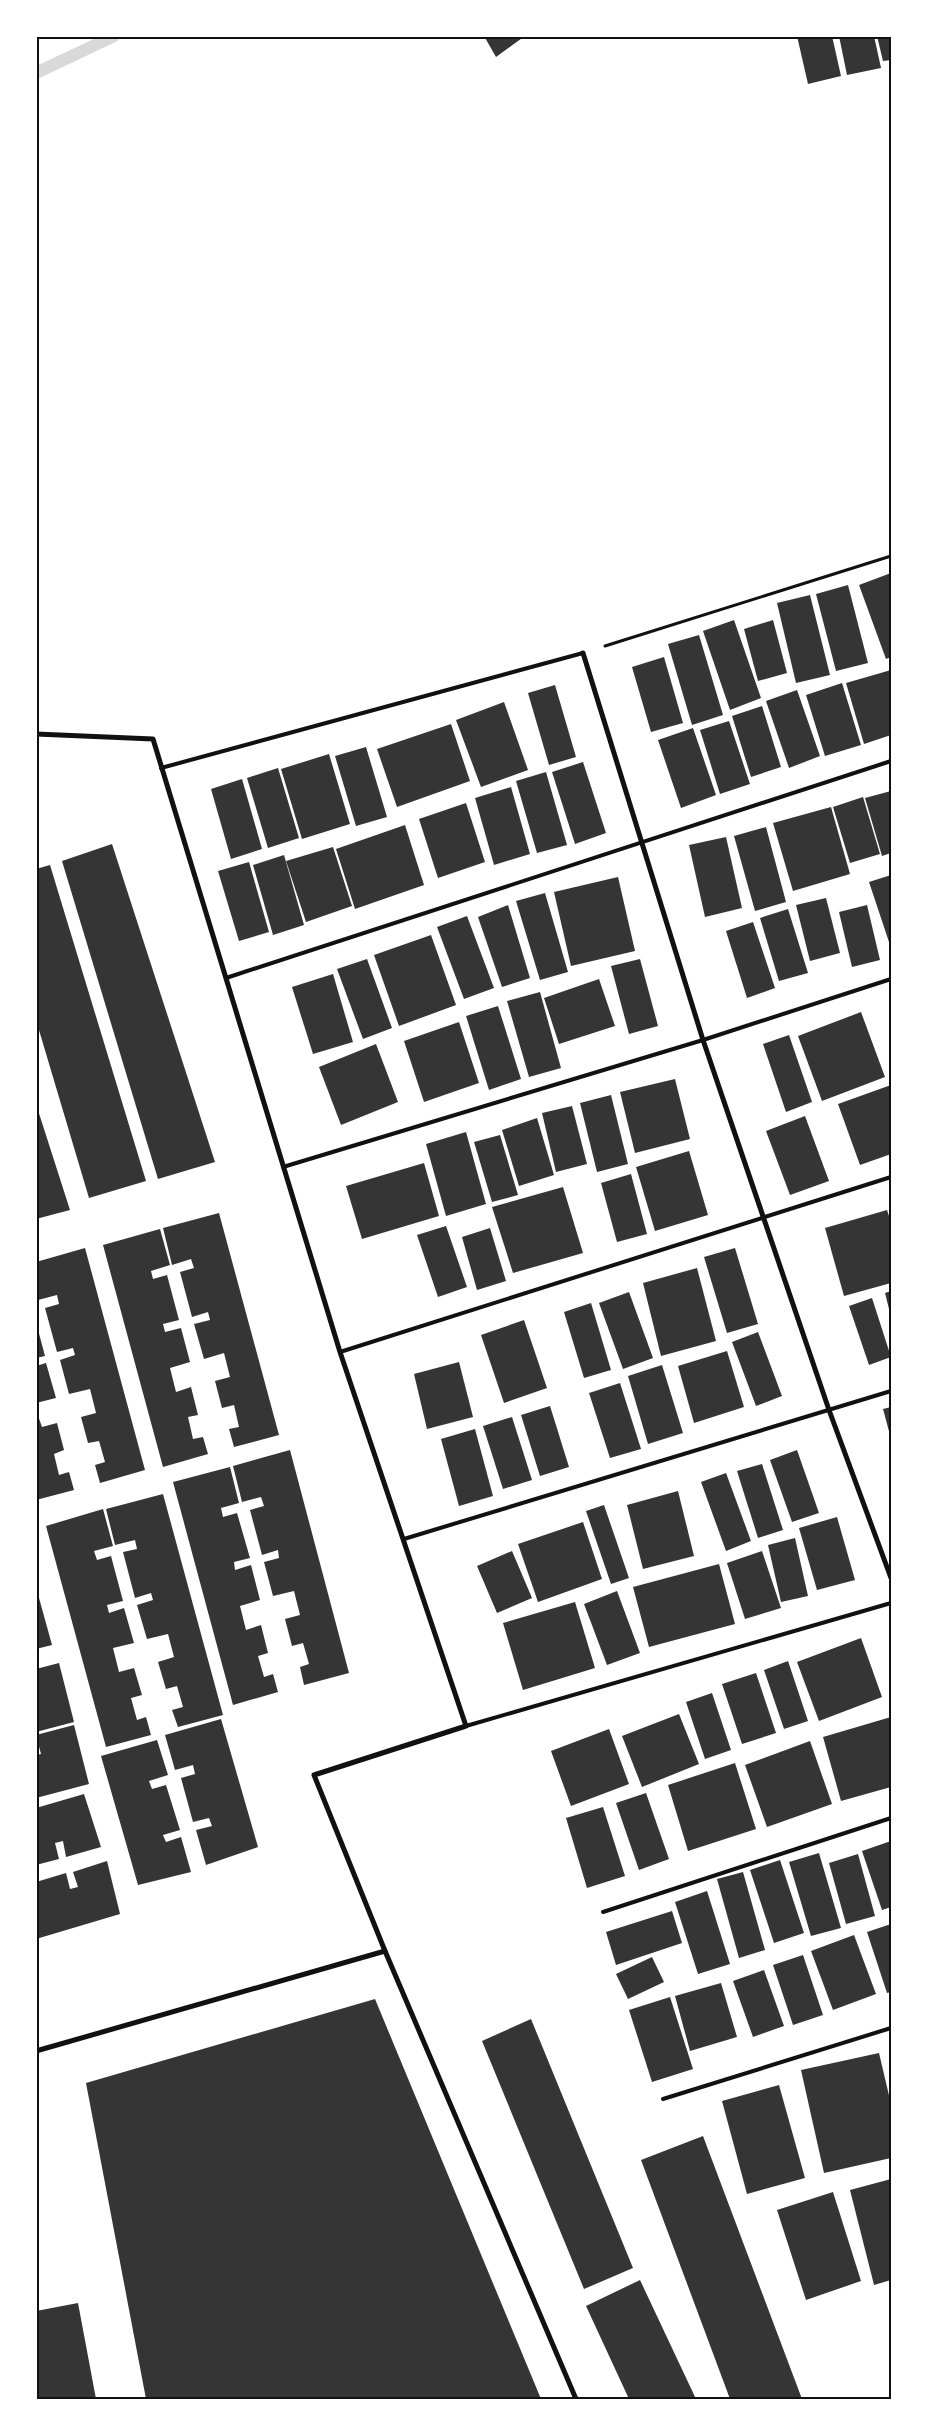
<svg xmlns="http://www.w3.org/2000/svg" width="927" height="2435" viewBox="0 0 927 2435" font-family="Montserrat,sans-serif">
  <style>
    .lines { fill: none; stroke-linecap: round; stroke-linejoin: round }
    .stream { stroke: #d9d9d9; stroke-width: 12 }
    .building { fill: #353535 }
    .path { stroke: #111; stroke-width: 3 }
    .service { stroke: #111; stroke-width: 4 }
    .minor { stroke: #111; stroke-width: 5 }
    .neatline { fill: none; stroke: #111; stroke-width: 2 }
  </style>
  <rect width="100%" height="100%" fill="#fff"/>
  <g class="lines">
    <path class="stream" d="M36,73L114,36"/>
  </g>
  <g class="building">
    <path d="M484,36H525L496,57Z"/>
    <path d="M797,36H832L841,76L808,84Z"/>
    <path d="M839,36H874L881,68L847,75Z"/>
    <path d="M877,36H891V60L883,61Z"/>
    <path d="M891,573V657L886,659L859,585Z"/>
    <path d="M848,585L868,663L836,671L816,594Z"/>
    <path d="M810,595L830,675L796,683L777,603Z"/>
    <path d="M734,620L761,698L730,710L703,631Z"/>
    <path d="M773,620L787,673L758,681L744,629Z"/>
    <path d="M699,635L723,715L692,725L668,644Z"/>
    <path d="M664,657L683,723L651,732L632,667Z"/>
    <path d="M891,670V735L864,744L846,683Z"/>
    <path d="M842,683L861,745L825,756L806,695Z"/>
    <path d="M555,685L576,757L549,765L528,693Z"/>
    <path d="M797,690L820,756L789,768L766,701Z"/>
    <path d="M504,702L528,770L481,787L456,720Z"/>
    <path d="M762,706L781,767L751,777L732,716Z"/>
    <path d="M729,721L750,784L720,794L700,730Z"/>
    <path d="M451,724L470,781L397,807L377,749Z"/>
    <path d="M693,728L716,795L681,808L658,740Z"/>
    <path d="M366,747L387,817L356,826L335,756Z"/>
    <path d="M329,754L350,824L302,839L281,769Z"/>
    <path d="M583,762L606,833L575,844L552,772Z"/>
    <path d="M278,768L299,838L268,848L247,778Z"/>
    <path d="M546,772L567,845L537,853L516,781Z"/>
    <path d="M242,779L262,849L231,859L211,789Z"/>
    <path d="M511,787L530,854L494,865L475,798Z"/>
    <path d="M891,791V853L882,856L865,798Z"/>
    <path d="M863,797L880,854L850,863L833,807Z"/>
    <path d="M466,803L485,862L438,878L419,819Z"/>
    <path d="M831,807L850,874L793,891L773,823Z"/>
    <path d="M405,825L424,885L355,909L336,849Z"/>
    <path d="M766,827L786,902L755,911L734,836Z"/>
    <path d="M726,837L742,908L705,917L689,845Z"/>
    <path d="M112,844L215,1162L158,1179L62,861Z"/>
    <path d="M333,847L352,906L306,922L286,861Z"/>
    <path d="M284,855L304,925L273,935L253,865Z"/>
    <path d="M249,862L269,932L239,941L218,871Z"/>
    <path d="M50,865L146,1181L89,1198L36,1020V869Z"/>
    <path d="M891,875V941L889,942L869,882Z"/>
    <path d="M618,877L635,951L571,966L554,892Z"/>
    <path d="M545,893L568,972L540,980L516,901Z"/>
    <path d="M826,898L840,953L810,961L796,905Z"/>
    <path d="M508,905L530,978L502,987L478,917Z"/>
    <path d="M867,905L880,960L852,967L839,912Z"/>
    <path d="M788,909L808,973L779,981L760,918Z"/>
    <path d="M467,916L494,988L464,999L437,927Z"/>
    <path d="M753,922L775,988L747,998L726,931Z"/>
    <path d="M431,935L456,1005L399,1026L374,955Z"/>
    <path d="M367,959L392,1028L363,1039L337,969Z"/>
    <path d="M640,959L658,1026L629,1034L611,966Z"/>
    <path d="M333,974L353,1042L313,1054L292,987Z"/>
    <path d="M599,979L615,1026L559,1044L544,998Z"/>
    <path d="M540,992L561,1068L529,1077L507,1001Z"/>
    <path d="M498,1006L521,1079L489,1090L466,1016Z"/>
    <path d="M861,1012L885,1077L822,1101L798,1036Z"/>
    <path d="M459,1022L479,1083L424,1102L404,1041Z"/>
    <path d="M789,1035L812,1102L786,1112L763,1044Z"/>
    <path d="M376,1044L398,1102L341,1125L319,1067Z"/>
    <path d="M675,1079L690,1139L635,1153L620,1092Z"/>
    <path d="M891,1085V1154L860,1165L838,1104Z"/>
    <path d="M611,1095L628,1164L597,1172L580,1103Z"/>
    <path d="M36,1104L70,1210L36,1219Z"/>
    <path d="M572,1106L587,1164L556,1172L542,1113Z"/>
    <path d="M805,1116L829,1181L790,1195L766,1131Z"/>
    <path d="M537,1118L554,1175L519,1186L502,1130Z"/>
    <path d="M466,1132L486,1204L446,1216L426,1144Z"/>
    <path d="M500,1135L518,1195L492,1202L474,1142Z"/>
    <path d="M689,1151L708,1215L655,1231L636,1167Z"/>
    <path d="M424,1163L439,1216L362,1239L346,1186Z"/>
    <path d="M631,1174L647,1234L617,1242L601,1183Z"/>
    <path d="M563,1187L583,1253L513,1273L492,1207Z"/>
    <path d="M887,1210L891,1222V1283L844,1296L825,1228Z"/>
    <path d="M219,1213L279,1435L234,1447L229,1429L239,1427L234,1405L222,1408L215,1381L230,1377L224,1353L204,1359L194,1324L210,1320L208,1312L192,1317L180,1272L194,1268L191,1259L172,1265L163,1228Z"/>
    <path d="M446,1226L467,1287L438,1297L417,1235Z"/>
    <path d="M490,1228L506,1281L477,1290L462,1237Z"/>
    <path d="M160,1229L170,1265L151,1271L153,1279L167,1275L179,1320L163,1324L165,1332L181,1328L190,1362L170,1368L176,1392L191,1387L198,1415L188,1417L193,1439L203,1437L208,1454L163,1467L103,1245Z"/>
    <path d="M85,1248L145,1470L100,1483L95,1465L105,1462L99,1441L88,1443L81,1417L96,1413L90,1389L69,1394L60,1360L75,1355L73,1348L57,1352L45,1308L59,1304L57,1295L38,1300L36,1294V1262Z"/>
    <path d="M735,1248L758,1324L727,1333L704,1257Z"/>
    <path d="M697,1268L716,1341L661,1356L643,1283Z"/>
    <path d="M891,1291V1313H890L885,1293Z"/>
    <path d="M629,1292L653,1358L623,1369L599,1303Z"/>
    <path d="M872,1298L891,1357L869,1365L849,1306Z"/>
    <path d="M591,1303L611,1370L584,1378L564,1312Z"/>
    <path d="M524,1320L547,1388L504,1403L481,1335Z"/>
    <path d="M37,1326L45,1356L36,1358V1327Z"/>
    <path d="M758,1332L782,1396L756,1406L732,1342Z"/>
    <path d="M727,1351L744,1407L694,1423L678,1366Z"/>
    <path d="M459,1362L473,1417L427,1429L414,1374Z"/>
    <path d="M46,1363L56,1398L36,1403V1366Z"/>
    <path d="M662,1365L683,1433L648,1444L628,1376Z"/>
    <path d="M620,1383L641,1449L610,1458L589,1393Z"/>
    <path d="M550,1406L569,1467L540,1476L521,1415Z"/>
    <path d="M891,1407V1435H890L883,1409Z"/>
    <path d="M36,1410L42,1427L57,1423L64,1450L54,1454L59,1475L69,1472L74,1490L36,1500Z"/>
    <path d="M512,1417L532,1480L503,1489L483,1426Z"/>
    <path d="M475,1429L493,1496L459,1506L441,1439Z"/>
    <path d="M290,1450L349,1673L304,1685L300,1667L309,1664L303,1643L292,1646L285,1619L300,1615L294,1591L273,1596L264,1562L279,1558L278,1550L262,1555L250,1510L264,1506L261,1497L242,1502L233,1466Z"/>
    <path d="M797,1450L819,1513L792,1522L770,1460Z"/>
    <path d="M762,1464L783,1530L758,1538L737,1471Z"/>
    <path d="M230,1467L239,1503L221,1508L223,1517L237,1513L250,1558L234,1562L235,1570L251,1565L260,1600L240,1606L246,1630L261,1625L268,1653L258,1656L264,1677L273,1674L278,1692L233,1705L173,1482Z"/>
    <path d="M726,1473L751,1541L726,1551L701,1482Z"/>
    <path d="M678,1491L694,1556L643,1569L627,1505Z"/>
    <path d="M163,1494L223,1715L178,1727L172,1710L183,1707L177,1686L166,1689L158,1662L174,1657L168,1634L147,1639L137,1605L153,1600L151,1593L135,1598L123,1552L137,1549L135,1540L115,1545L106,1509Z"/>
    <path d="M604,1505L629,1578L611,1584L586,1511Z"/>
    <path d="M103,1509L113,1546L94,1551L97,1560L111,1556L123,1601L107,1605L109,1613L124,1608L134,1643L113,1648L119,1672L134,1668L142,1695L131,1698L137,1720L146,1717L151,1735L106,1747L46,1526Z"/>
    <path d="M837,1517L855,1580L817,1590L799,1528Z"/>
    <path d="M583,1522L602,1579L538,1602L518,1544Z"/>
    <path d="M795,1538L808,1596L781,1602L768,1545Z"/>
    <path d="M512,1551L532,1598L497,1613L477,1566Z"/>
    <path d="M762,1551L781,1608L745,1619L727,1563Z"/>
    <path d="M719,1564L735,1624L649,1647L633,1587Z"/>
    <path d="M36,1587L52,1645L36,1649Z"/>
    <path d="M617,1591L640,1653L607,1665L584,1604Z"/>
    <path d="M575,1602L595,1668L523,1690L503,1623Z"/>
    <path d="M861,1638L882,1697L819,1721L797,1662Z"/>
    <path d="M788,1661L808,1721L784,1729L764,1670Z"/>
    <path d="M59,1663L74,1722L36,1732V1669Z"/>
    <path d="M756,1673L776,1733L742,1744L722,1684Z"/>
    <path d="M712,1693L731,1750L705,1759L686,1702Z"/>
    <path d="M679,1714L699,1764L642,1787L622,1736Z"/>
    <path d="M891,1717V1787L841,1801L823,1737Z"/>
    <path d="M221,1719L258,1847L206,1865L196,1830L212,1826L209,1818L193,1822L181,1778L195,1774L193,1765L175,1770L165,1735Z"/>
    <path d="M74,1725L89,1784L36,1798V1755L41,1754L36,1735Z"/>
    <path d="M609,1729L629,1784L571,1806L551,1751Z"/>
    <path d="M157,1740L168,1775L149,1781L152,1789L166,1785L180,1830L163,1835L166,1842L181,1837L191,1872L138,1885L101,1756Z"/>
    <path d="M810,1741L832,1804L767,1827L745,1765Z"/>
    <path d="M735,1763L756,1829L688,1851L668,1785Z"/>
    <path d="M646,1793L669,1859L639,1870L616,1803Z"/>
    <path d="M84,1794L101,1847L66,1857L63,1841L55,1843L59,1859L36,1865V1808Z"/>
    <path d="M603,1807L625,1876L587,1888L566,1818Z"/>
    <path d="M891,1841V1907L882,1910L862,1851Z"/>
    <path d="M819,1853L841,1928L811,1936L789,1862Z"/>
    <path d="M858,1854L875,1916L846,1924L829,1863Z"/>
    <path d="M780,1860L804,1933L774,1943L750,1870Z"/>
    <path d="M107,1861L120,1914L36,1939V1882L66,1873L70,1889L78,1887L73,1872Z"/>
    <path d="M743,1872L765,1950L739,1958L717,1879Z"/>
    <path d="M707,1891L730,1964L698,1974L675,1902Z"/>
    <path d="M672,1911L682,1943L616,1965L606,1932Z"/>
    <path d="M891,1924V1992L887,1993L867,1932Z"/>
    <path d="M854,1935L876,1994L833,2010L811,1951Z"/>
    <path d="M803,1955L823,2015L793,2025L773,1965Z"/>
    <path d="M652,1957L664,1982L628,1999L616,1974Z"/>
    <path d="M764,1970L784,2026L753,2037L733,1981Z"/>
    <path d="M721,1983L737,2037L690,2051L675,1996Z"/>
    <path d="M670,1997L693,2069L652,2082L629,2010Z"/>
    <path d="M375,1999L541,2399H146L86,2083Z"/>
    <path d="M531,2019L633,2268L584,2289L482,2041Z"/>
    <path d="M879,2053L891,2104V2158L824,2173L801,2070Z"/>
    <path d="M779,2085L805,2178L747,2194L722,2101Z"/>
    <path d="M703,2136L802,2399H730L641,2160Z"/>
    <path d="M891,2179V2280L874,2285L850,2190Z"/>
    <path d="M833,2192L861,2281L806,2300L777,2210Z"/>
    <path d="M640,2280L696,2399H629L586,2306Z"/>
    <path d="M78,2303L96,2399H36V2311Z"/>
  </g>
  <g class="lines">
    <path class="path" d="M605,646L891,556"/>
    <g class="service">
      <path d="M161,768L583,653"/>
      <path d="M226,978L891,761"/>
      <path d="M283,1167L703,1040L891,979"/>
      <path d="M340,1352L891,1177"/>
      <path d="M404,1539L891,1391"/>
      <path d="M466,1726L891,1603"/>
      <path d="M603,1912L891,1818"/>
      <path d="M663,2099L891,2028"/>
    </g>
    <g class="minor">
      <path d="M583,653L703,1040L829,1410L891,1578"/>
      <path d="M36,734L153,739L340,1352L466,1726L314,1775L385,1951L576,2399"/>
      <path d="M36,2051L385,1951"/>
    </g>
  </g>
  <rect width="927" height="2435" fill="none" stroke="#ffffff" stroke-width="75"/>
  <rect x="38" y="38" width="852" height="2360" class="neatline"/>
</svg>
